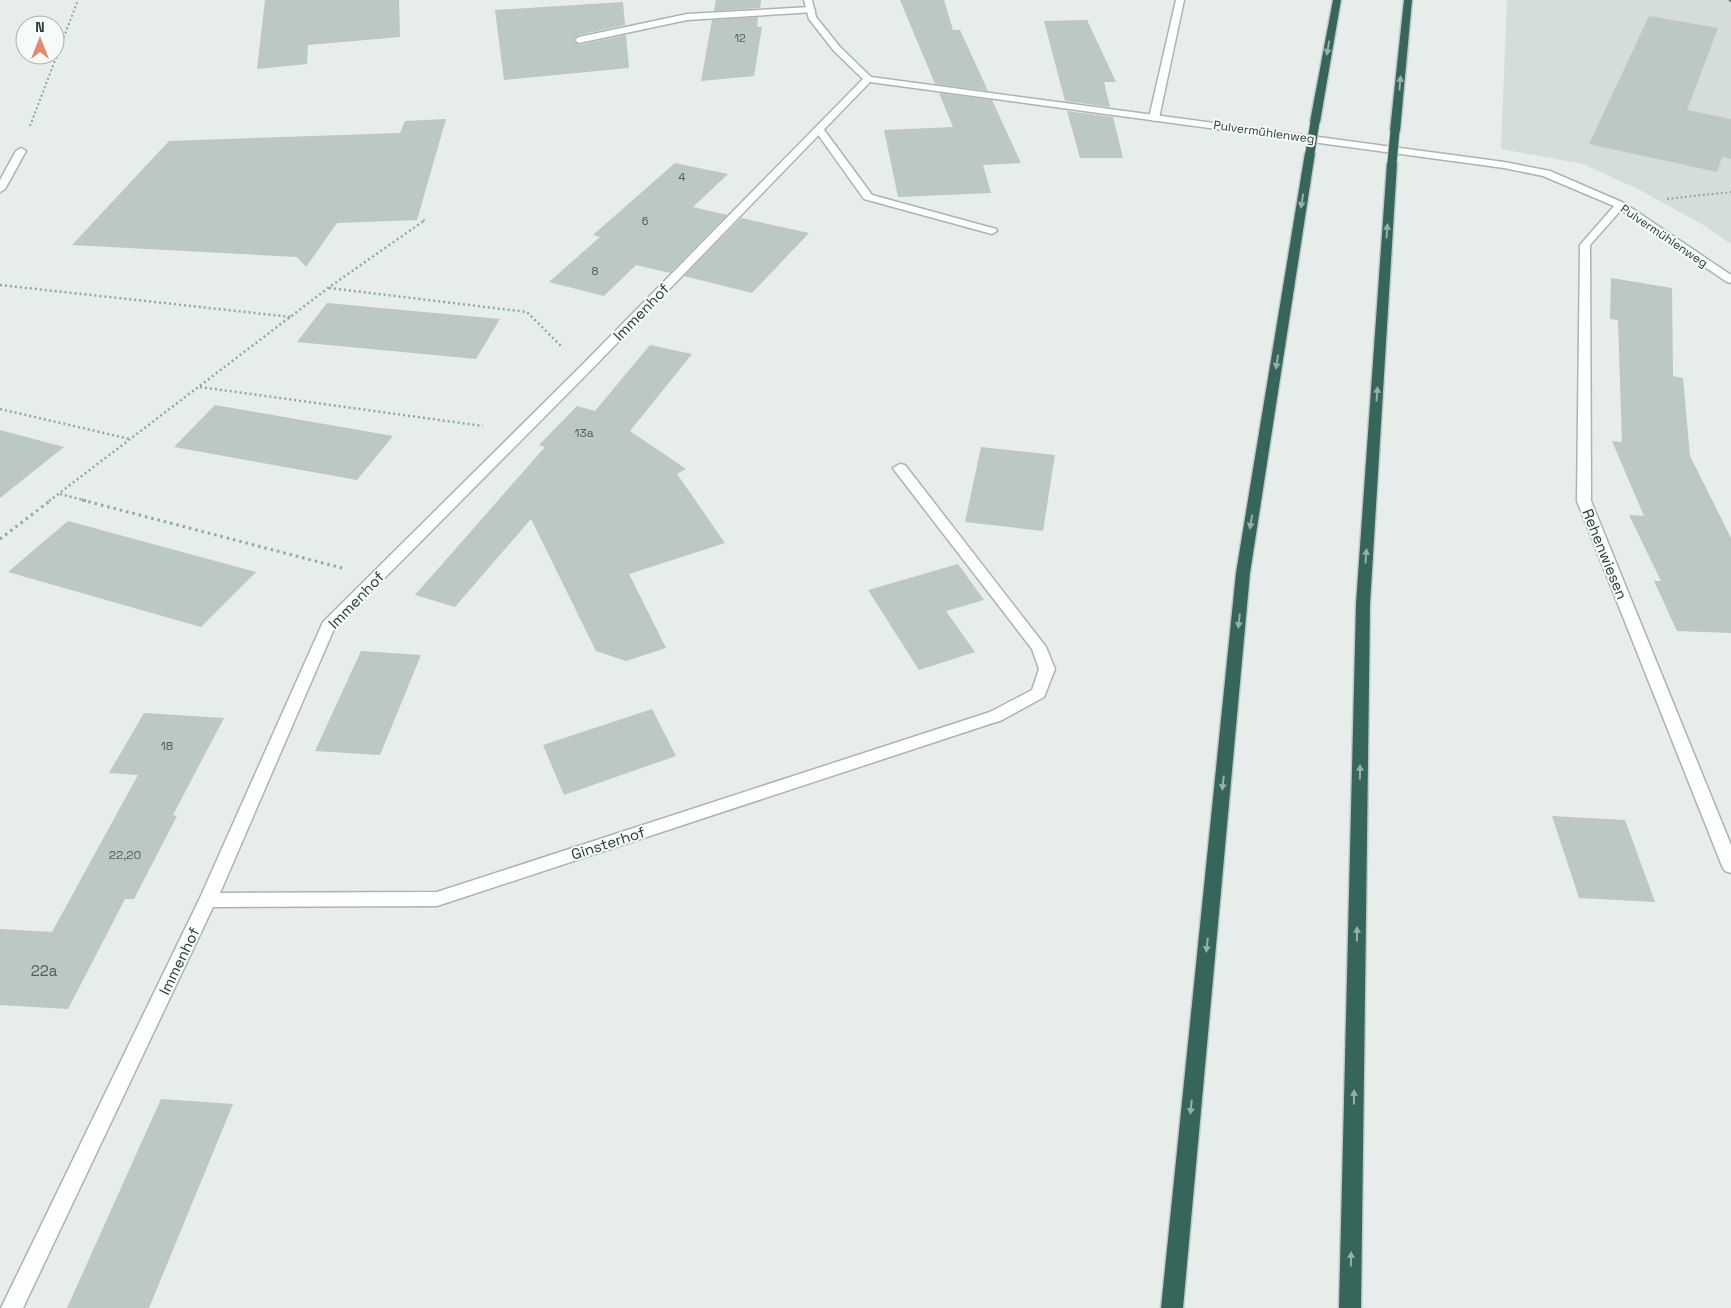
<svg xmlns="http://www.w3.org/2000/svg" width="1731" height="1308" viewBox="0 0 1731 1308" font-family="'Space Grotesk',sans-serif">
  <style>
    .built { fill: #d4ddd9 }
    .building { fill: #bbc8c3 }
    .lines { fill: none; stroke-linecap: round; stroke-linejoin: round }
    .service-casing { stroke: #a9b5b1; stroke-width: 3 }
    .minor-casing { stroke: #a9b5b1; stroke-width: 3 }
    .motorway-casing { stroke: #c3c9c7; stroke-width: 3 }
    .path-far2 { stroke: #8aada1; stroke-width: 2; stroke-dasharray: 2 2.5; stroke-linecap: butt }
    .path-far1 { stroke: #8aada1; stroke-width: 2.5; stroke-dasharray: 2 3; stroke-linecap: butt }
    .path { stroke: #8aada1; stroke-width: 3; stroke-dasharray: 2.5 4; stroke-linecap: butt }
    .service { fill: #fff; fill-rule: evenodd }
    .minor { fill: #fff; fill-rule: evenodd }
    .motorway { fill: #36665b; fill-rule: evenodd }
    .rail { stroke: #627872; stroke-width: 2.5; stroke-dasharray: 6 3; stroke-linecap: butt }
    .motorway-bridge-casing { stroke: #c3c9c7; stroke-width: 11; stroke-linecap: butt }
    .motorway-bridge { stroke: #36665b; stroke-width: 9 }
    .oneway { fill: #96b0aa }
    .labels { text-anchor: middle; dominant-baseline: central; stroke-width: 4; stroke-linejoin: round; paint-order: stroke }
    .far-number-label { font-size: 11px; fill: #4c605a }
    .far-street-label { font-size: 12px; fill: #273d37; stroke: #f6faf8 }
    .number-label { font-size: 12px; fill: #4c605a }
    .street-label { font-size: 15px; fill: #273d37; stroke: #f6faf8 }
    .near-number-label { font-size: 15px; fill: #4c605a }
  </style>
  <rect width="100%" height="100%" fill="#e6edea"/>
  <path class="built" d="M1507,0H1731V244L1705,226L1638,189L1583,164L1501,149Z"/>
  <g class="building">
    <path d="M265,0H399L400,37L308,45L307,64L257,69Z"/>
    <path d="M716,0H761L760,8L714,11Z"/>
    <path d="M900,0H944L953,30H960L988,91L935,84Z"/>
    <path d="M623,2L625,25L579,35L573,40L579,45L626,35L629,68L504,80L495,10Z"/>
    <path d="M1649,16L1718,28L1687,110L1731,119V159L1722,157L1717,172L1589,144Z"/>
    <path d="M758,17L757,27H762L754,76L701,81L712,20Z"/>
    <path d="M1087,20L1116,82H1104L1110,107L1065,101L1044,21Z"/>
    <path d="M939,93L992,100L1021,163L983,165L991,193L898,197L884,130L953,127Z"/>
    <path d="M1067,111L1113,117L1123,158H1080Z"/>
    <path d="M446,119L417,220L337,223L306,267L297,257L72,245L169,141L400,133L405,121Z"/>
    <path d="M675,163L728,174L693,207L727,215L670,273L636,265L604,296L549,282L600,237L593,235Z"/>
    <path d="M741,218L809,233L752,293L684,276Z"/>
    <path d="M1611,278L1672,288L1673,376L1683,378L1690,456L1731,538V633L1677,631L1654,581H1661L1629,515L1644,516L1612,441L1622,442L1618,320L1610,319Z"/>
    <path d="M327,303L500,319L476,359L297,342Z"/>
    <path d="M650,345L692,354L630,431L686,469L677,474L725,543L629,574L666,648L626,661L596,651L531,519L455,607L415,595L545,447L539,445L577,406L595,411Z"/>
    <path d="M215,405L393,436L357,480L174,447Z"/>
    <path d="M0,430L64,447L0,498Z"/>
    <path d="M981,447L1055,455L1043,531L965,522Z"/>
    <path d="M68,521L256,572L201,627L8,572Z"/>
    <path d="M958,564L984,600L946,611L975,652L919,670L868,590Z"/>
    <path d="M361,651L421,655L380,755L315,751Z"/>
    <path d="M652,709L676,756L564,795L543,745Z"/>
    <path d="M144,713L224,718L173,815L177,816L134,899H125L68,1009L0,1005V929L52,932L138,775L109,773Z"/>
    <path d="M1552,816L1625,820L1655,902L1579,898Z"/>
    <path d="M161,1099L233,1104L149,1308H67Z"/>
  </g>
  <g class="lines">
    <defs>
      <g id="service">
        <path d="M1176,0H1184L1159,118L1154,121L1149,118Z"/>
        <path d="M811,7L815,10L814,12L687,20L579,43L575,40L579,37L687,14Z"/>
        <path d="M819,126L822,127L872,195L996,229L997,231L992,234L864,199L814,129Z"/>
        <path d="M900,464L905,465L1046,647L1055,669L1044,697L1002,720L996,722L990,720L988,716L990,712L1032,690L1039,669L1032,649L895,471L893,468Z"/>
      </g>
      <g id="minor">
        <path d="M804,0H812L816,17L840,47L871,77L1504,162L1550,171L1624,203L1731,275V283L1727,282L1621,210L1590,245L1591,501L1731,845V873L1725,871L1722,866L1577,501L1580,245L1614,206L1543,176L1504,168L870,82L589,372L334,629L220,893L437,892L996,710L1002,712L1004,716L1002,720L437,906L213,907L23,1308H1L199,900L323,622L581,366L863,79L834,51L809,19Z"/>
        <path d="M21,148L26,151L5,189L0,192V180L16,151Z"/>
      </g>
      <g id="motorway">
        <path d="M1333,0H1341L1320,122L1315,125L1310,122Z"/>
        <path d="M1404,0H1412L1400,131L1395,134L1390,131Z"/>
        <path d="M1310,150L1315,153L1250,573L1183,1308H1161L1236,573L1305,153Z"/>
        <path d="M1392,160L1397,163L1370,604L1361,1308H1339L1356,604L1387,163Z"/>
      </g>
    </defs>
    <use href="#service" class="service-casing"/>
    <use href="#minor" class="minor-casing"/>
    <use href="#motorway" class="motorway-casing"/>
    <g class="path-far2">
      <path d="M30,126L78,0"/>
      <path d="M1667,199L1731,192"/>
      <path d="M423,221L426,219"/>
    </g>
    <g class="path-far1">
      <path d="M0,285L291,317"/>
      <path d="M329,288L527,312L562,347"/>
      <path d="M200,387L483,426"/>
      <path d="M0,409L130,439"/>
      <path d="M60,494L87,501"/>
      <path d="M49,501L328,288L425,220"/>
    </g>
    <g class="path">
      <path d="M82,500L342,568"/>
      <path d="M0,539L51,500"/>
    </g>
    <use href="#service" class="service"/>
    <use href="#minor" class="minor"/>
    <use href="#motorway" class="motorway"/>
    <path class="rail" d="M1729,0L1731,1"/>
    <defs>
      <g id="motorway-bridge">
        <path d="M1310,153L1315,122"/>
        <path d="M1392,163L1395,131"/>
      </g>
    </defs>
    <use href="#motorway-bridge" class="motorway-bridge-casing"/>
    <use href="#motorway-bridge" class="motorway-bridge"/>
  </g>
  <defs><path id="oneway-solid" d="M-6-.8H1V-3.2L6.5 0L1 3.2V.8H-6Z" transform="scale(1.25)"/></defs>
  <g class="oneway">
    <use href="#oneway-solid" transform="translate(1328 48) rotate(100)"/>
    <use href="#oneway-solid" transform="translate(1400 83) rotate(-85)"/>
    <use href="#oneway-solid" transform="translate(1302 201) rotate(99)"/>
    <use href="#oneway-solid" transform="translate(1387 231) rotate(-86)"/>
    <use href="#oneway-solid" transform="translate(1277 362) rotate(99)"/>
    <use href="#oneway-solid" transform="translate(1377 394) rotate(-86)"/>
    <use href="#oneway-solid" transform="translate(1251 522) rotate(99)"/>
    <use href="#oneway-solid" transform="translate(1366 556) rotate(-86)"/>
    <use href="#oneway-solid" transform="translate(1239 621) rotate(96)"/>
    <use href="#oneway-solid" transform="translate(1360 772) rotate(-89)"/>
    <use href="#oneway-solid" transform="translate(1223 783) rotate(96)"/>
    <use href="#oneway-solid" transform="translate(1357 934) rotate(-89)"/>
    <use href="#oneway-solid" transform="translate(1207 945) rotate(96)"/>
    <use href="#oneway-solid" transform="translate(1354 1097) rotate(-89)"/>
    <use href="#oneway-solid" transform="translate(1191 1107) rotate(96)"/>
    <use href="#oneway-solid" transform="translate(1351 1259) rotate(-89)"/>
  </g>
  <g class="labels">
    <g class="far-number-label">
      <text x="740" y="38">12</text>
      <text x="682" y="177">4</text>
      <text x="645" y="221">6</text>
      <text x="595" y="271">8</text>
    </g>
    <g class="far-street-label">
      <text transform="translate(1264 132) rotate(8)">Pulvermühlenweg</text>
      <text transform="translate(1664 236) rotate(34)">Pulvermühlenweg</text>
    </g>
    <g class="number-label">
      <text x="584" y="433">13a</text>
      <text x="167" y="746">18</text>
      <text x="125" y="855">22,20</text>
    </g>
    <g class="street-label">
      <text transform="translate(641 312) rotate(-46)">Immenhof</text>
      <text transform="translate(1605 554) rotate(68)">Rehenwiesen</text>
      <text transform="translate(356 600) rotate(-46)">Immenhof</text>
      <text transform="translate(608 843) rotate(-18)">Ginsterhof</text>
      <text transform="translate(179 961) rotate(-64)">Immenhof</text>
    </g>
    <g class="near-number-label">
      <text x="44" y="970">22a</text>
    </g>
  </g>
  <g transform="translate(40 40)"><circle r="24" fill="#f6faf8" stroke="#a3aeab"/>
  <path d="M0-4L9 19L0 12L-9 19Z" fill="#e2886f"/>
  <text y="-8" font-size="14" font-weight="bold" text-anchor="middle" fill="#273d37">N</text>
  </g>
</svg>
